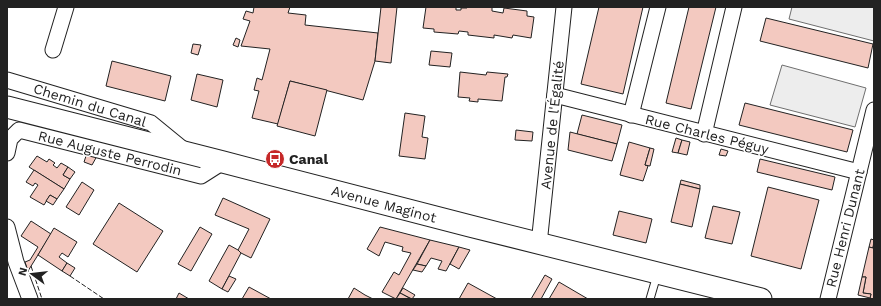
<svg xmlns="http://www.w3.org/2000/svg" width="881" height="306" viewBox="0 0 881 306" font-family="'Work Sans',sans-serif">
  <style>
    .parking { fill: #ededed; stroke: #6f6f6f }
    .building { fill: #f3c9c0; stroke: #222 }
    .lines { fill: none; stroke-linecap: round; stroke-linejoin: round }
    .lane-casing { stroke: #222; stroke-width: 9 }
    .street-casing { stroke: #222; stroke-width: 17 }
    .secondary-casing { stroke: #222; stroke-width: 23 }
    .lane { stroke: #fff; stroke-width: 7 }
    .street { stroke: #fff; stroke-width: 15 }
    .secondary { stroke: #fff; stroke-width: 21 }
    .fence { stroke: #222; stroke-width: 1; stroke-dasharray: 5 2; stroke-linecap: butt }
    .labels { text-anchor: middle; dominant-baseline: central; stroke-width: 3; stroke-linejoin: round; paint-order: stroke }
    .street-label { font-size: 14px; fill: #222; stroke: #fff }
    .poi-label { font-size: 14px; font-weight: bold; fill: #222; stroke: #fff; text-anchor: start }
  </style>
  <rect width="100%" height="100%" fill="#fff"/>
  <g class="parking">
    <path d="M792,7H874V41L789,19Z"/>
    <path d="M782,65L866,88L855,127L770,105Z"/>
  </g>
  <g class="building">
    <path d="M254,7H290L288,13L306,15L305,25L378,33L375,61L363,100L290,81L278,124L252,118L259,91L254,90L257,78L262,80L270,49L241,46L250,21L243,19L246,11L253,13Z"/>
    <path d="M381,7H397L391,63L375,61Z"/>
    <path d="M426,7H456V10H461V8H467V7H492V11L503,13L504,8L527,11V16L534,17L531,38L513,35L512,38L494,35V38L468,35V32L459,31L458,34L434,32V29L423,28Z"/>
    <path d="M599,7H643L623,94L581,84Z"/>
    <path d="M689,7H716L691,109L666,103Z"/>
    <path d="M766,18L873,44L868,68L760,41Z"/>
    <path d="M236,38L240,40L238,47L233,45Z"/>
    <path d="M193,44L201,45L198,55L191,53Z"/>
    <path d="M431,51L452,53L450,67L429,65Z"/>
    <path d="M112,61L171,76L165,101L106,86Z"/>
    <path d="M460,72L486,75L487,72L508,74L507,77H505L502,101L478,99V102L469,101L470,98L458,97Z"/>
    <path d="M197,74L223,80L217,107L191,100Z"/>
    <path d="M290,81L327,90L315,136L277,126Z"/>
    <path d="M745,103L853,130L847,152L739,125Z"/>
    <path d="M405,113L425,116L422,137L428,138L425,159L399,156Z"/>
    <path d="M582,115L622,125L617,144L577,134Z"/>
    <path d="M516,130L533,132L532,141L515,140Z"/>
    <path d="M570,132L617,144L612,161L568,150Z"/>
    <path d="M676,138L682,140L678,153L672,152Z"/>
    <path d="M682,140L690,142L687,155L678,153Z"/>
    <path d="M629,142L650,148L645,165L648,166L643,181L620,175Z"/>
    <path d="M650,148L654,149L650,166L645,165Z"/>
    <path d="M721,149L728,151L726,156L719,155Z"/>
    <path d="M87,153L97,156L92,165L84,162Z"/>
    <path d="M37,156L47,162L49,159L55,163L53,165L57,168L61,163L68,167L63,175L70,179L64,189L29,167Z"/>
    <path d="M760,159L835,177L832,190L757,172Z"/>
    <path d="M68,167L75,172L70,179L63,175Z"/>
    <path d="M34,170L64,189L57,199L50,195L44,205L30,197L38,185L35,183L33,186L26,182Z"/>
    <path d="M681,180L700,185V189L680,184Z"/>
    <path d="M82,182L94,190L79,215L66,207Z"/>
    <path d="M680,184L700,189L692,227L671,222Z"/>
    <path d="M768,187L819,200L801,269L751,256Z"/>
    <path d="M50,195L57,199L53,205L46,201Z"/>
    <path d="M223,198L270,219L251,258L241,253L238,250L249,229L215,215Z"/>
    <path d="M119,203L163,231L137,272L93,244Z"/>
    <path d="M713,206L740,212L732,244L705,238Z"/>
    <path d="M619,211L652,219L646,243L613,235Z"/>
    <path d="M31,221L51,234L28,271L25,262L30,260L38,247L21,236Z"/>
    <path d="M200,227L212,234L191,271L178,264Z"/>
    <path d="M380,227L430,240L396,299L382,292L394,272L399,275L411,253L402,251L403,247L385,242L379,256L367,249Z"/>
    <path d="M54,228L77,242L68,257L62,253L59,257L67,263L62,271L38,255Z"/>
    <path d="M871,239L874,240L873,248L869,247Z"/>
    <path d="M430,240L459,247L446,271L438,269L442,261L431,258L426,266L417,264Z"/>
    <path d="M874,243V299H873L870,298L871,294L863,293L866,277H862L869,247L873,248Z"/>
    <path d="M229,245L238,250L241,253L222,289L209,281Z"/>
    <path d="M459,247L470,250L459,269L450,264Z"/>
    <path d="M67,263L75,268L70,276L62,271Z"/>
    <path d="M417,264L426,266L422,272L413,270Z"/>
    <path d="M545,275L552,279L541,299H531Z"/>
    <path d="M229,276L236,279L228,292L222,289Z"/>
    <path d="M862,277H866L863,293L871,294L870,298L858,295Z"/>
    <path d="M559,282L588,299H549Z"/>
    <path d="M468,283L497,299H459Z"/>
    <path d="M249,287L271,299H242Z"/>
    <path d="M354,288L365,295L373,299H348Z"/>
    <path d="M403,288L415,295L412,299L400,293Z"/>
    <path d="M179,293L189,299H176Z"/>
    <path d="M400,293L402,294L411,299H396Z"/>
  </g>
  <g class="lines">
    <defs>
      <path id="lane" d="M650,299L657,275"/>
      <g id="street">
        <path d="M53,50L66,7"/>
        <path d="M7,80L151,123L184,150"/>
        <path d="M555,95L859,172"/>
        <path d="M631,115L658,7"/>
        <path d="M704,134L734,7"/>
        <path d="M7,153L10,139L19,130L201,176L223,162"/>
        <path d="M7,227L16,262L30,299"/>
        <path d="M539,244L564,7"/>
        <path d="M828,299L874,110"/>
      </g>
      <path id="secondary" d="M7,107L223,162L470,226L761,299"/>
    </defs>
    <use href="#lane" class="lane-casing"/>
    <use href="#street" class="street-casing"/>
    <use href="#secondary" class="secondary-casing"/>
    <use href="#lane" class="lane"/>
    <use href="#street" class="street"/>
    <use href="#secondary" class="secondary"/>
    <g class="fence">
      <path d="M31,266L42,299"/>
      <path d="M70,276L104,299"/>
    </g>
  </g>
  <defs>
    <symbol id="bus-disc" viewBox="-11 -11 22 22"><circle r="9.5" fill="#c62828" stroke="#fff"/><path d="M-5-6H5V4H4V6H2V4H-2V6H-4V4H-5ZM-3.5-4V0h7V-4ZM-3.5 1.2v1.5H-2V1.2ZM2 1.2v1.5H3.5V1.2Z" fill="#fff"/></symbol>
  </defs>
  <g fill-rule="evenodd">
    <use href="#bus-disc" x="264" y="148" width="22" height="22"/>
  </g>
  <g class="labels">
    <g class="street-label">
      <text transform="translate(90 105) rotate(17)">Chemin du Canal</text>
      <text transform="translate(552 125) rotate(-84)">Avenue de l'Égalité</text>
      <text transform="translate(707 134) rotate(14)">Rue Charles Péguy</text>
      <text transform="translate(110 153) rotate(14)">Rue Auguste Perrodin</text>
      <text transform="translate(384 204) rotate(15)">Avenue Maginot</text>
      <text transform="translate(845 228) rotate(-76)">Rue Henri Dunant</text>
    </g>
    <g class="poi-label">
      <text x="289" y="159">Canal</text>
    </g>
  </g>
  <rect width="881" height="306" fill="none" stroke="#222222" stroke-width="16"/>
  <g transform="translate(32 274) rotate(285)" stroke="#ffffff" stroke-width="3" paint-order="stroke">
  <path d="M0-3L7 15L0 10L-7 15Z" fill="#222222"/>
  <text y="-6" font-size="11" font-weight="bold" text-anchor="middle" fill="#222222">N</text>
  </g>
</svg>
